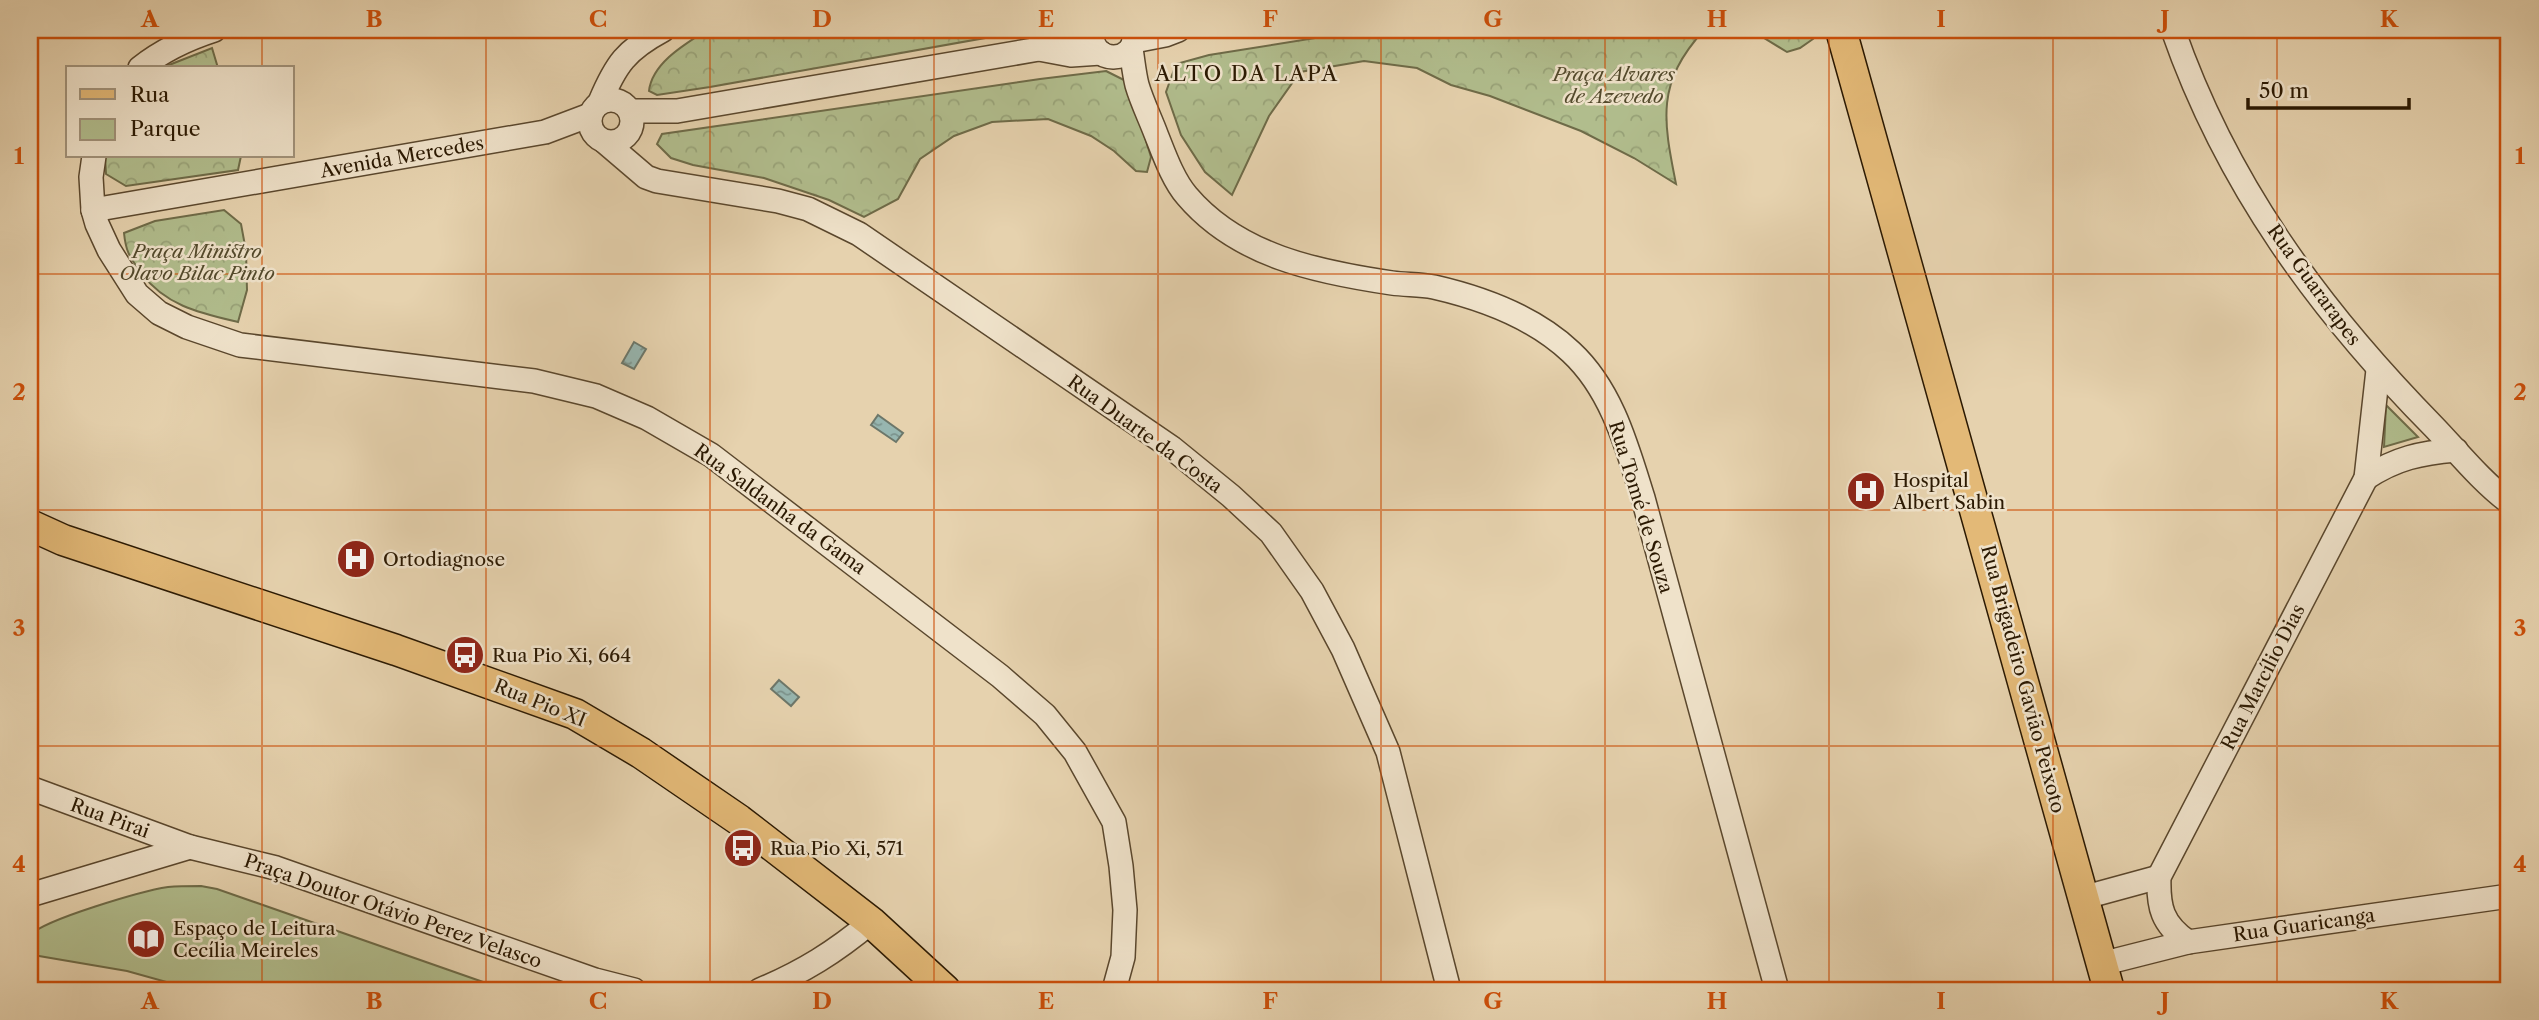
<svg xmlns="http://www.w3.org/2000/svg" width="2539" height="1020" viewBox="0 0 2539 1020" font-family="'Libre Caslon Text',serif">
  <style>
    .forest { fill: url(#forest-crowns); stroke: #6e6b48; stroke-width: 2 }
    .park { fill: #b1bd8d; stroke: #6e6b48; stroke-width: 2 }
    .water { fill: url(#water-ripples); stroke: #6c776a; stroke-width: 2 }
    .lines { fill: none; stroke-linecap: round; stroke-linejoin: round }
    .minor-casing { stroke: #5a472d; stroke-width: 26 }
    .major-casing { stroke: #2b1902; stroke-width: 33 }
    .minor { stroke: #efe2ca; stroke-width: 23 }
    .major { stroke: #e3b977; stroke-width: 30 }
    .grid { fill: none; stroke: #cc4f0a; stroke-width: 2; stroke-opacity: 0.55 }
    .labels { text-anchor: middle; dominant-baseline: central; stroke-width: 5; stroke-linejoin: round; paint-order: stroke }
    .park-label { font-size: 19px; font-style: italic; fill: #534a2c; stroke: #efe2ca }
    .street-label { font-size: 19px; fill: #2b1902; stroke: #efe2ca }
    .poi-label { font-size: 19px; fill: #2b1902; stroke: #efe2ca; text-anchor: start }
    .neighbourhood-label { font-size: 21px; letter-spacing: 2px; fill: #2b1902; stroke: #efe2ca }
    .neatline { fill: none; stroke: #cc4f0a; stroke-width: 2.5 }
    .grid-label { font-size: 23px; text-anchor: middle; font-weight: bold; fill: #cc4f0a }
  </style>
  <defs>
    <pattern id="forest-crowns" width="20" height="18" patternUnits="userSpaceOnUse" patternTransform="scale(1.75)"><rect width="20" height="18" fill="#b1bd8d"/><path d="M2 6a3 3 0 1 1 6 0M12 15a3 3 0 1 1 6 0" fill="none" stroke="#98a278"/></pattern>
    <pattern id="water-ripples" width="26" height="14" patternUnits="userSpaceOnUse" patternTransform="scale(1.75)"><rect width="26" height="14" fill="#97b6b0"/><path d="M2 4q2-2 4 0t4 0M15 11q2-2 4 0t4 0" fill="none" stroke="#7b938d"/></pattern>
  </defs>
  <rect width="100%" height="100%" fill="#e6d2ae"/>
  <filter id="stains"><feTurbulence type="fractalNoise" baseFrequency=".00286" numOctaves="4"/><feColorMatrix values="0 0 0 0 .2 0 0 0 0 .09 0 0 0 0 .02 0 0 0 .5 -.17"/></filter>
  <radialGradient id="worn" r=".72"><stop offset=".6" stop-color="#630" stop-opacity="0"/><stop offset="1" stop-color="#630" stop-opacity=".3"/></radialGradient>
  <g class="forest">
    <path d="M707,30H1030L710,87L657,95L649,91C652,63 685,44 707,30Z"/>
    <path d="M1365,30H1704C1656,83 1663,119 1676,184L1634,158L1581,131L1490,96L1451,85L1417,68L1364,61L1300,72L1269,116L1232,195L1205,172L1181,135L1166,92L1176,64L1209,55Z"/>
    <path d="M1751,30H1809L1813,39L1800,48L1787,52Z"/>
    <path d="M212,48L218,68H165L169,65Z"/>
    <path d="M1106,71L1128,82L1151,157L1147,172L1136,171L1114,151L1091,136L1048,119L992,122L954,136L920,159L898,199L864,217L829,200L764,178L693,165L671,158L657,144L662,134L1040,79Z"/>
    <path d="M105,156H241L238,170L126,186L106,174Z"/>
    <path d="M224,210L241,224L246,251L247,290L238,322C200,313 166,306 141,273C130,257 126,253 124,233L155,221Z"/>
  </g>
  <g class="park">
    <path d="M2386,405L2418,437L2384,447Z"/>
    <path d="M201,886L217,889L506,990H195L127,971L39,956L30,951V935C46,919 142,891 168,887C179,886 190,886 201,886Z"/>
  </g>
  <g class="water">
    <path d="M634,342L646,349L634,369L622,363Z"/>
    <path d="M878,415L903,433L896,442L871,425Z"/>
    <path d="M779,680L799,697L791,706L771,689Z"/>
  </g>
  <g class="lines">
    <defs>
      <g id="minor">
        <path d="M1093,30C1086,65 1140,67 1134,30"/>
        <path d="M2173,30C2227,185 2319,310 2434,427C2458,452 2481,481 2509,502"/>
        <path d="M1134,41L1165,35L1178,30"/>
        <path d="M1039,49L1071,55L1101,53"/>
        <path d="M1131,49C1133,61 1134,73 1137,85C1142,102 1150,118 1156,134C1164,154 1173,180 1187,196C1238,256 1317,272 1392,283C1406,285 1420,284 1434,287C1482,298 1535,318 1571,352C1612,390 1627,447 1643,498L1777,990"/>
        <path d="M140,68C163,50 186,39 214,30"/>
        <circle cx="611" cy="121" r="21"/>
        <path d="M600,102C616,64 626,50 663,30"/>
        <path d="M630,111H677L1039,49L1068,36L1093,31"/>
        <path d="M605,142L646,177L657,181L778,201L808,209L859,234L1172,448L1231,496L1271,533L1312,591L1343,649L1388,752L1449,990"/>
        <path d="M94,156L91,177L93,210L97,224L109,250L137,294L159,313L187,327L240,345L534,381L596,396L647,418L711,455L1000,676L1045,715L1075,752L1114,822L1121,866L1125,910L1123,957L1114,990"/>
        <path d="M93,210L545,132L590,115"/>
        <path d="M2366,478C2396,458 2421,453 2456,450"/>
        <path d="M30,788L190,847L276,868L595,980L634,990"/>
        <path d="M30,895L190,847"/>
        <path d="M2082,898L2159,877"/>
        <path d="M2188,942C2162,924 2158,907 2159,877L2366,478L2378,370"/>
        <path d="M2101,964L2188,942L2509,896"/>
        <path d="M760,990C803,972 835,952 871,922"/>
      </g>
      <g id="major">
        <path d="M1841,30L2109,990"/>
        <path d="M30,525L63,540L396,650L575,714L641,753L739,820L871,922L945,990"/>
      </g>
    </defs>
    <use href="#minor" class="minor-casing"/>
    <use href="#major" class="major-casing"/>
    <use href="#minor" class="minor"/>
    <use href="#major" class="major"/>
  </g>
  <path class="grid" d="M262,30V68M486,30V990M710,30V990M934,30V990M1158,30V990M1381,30V990M1605,30V990M1829,30V990M2053,30V990M2277,30V990M262,156V990M30,274H2509M30,510H2509M30,746H2509"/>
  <defs>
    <symbol id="hospital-disc" viewBox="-11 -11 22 22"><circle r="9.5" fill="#8f2418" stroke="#efe2ca"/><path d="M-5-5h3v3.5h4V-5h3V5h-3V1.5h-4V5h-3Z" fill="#fff"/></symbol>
    <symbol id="bus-disc" viewBox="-11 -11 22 22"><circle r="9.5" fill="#8f2418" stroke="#efe2ca"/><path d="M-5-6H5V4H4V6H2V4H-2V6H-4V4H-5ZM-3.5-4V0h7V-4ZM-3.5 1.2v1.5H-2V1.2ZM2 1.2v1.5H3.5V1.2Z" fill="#fff"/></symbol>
    <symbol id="library-disc" viewBox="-11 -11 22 22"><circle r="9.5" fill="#8f2418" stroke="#efe2ca"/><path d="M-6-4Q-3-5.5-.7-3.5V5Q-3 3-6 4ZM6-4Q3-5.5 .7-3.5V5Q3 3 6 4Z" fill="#fff"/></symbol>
  </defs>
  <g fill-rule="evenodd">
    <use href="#hospital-disc" x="1844" y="469" width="44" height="44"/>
    <use href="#hospital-disc" x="334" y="537" width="44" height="44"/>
    <use href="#bus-disc" x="443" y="633" width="44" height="44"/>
    <use href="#bus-disc" x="721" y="826" width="44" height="44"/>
    <use href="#library-disc" x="124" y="917" width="44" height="44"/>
  </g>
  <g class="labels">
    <g class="park-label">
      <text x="1614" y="74">Praça Alvares<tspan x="1614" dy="22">de Azevedo</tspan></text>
      <text x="197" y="251">Praça Ministro<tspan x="197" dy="22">Olavo Bilac Pinto</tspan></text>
    </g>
    <g class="street-label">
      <text transform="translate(402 157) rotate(-10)">Avenida Mercedes</text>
      <text transform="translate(2314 285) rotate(54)">Rua Guararapes</text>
      <text transform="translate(1145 434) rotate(36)">Rua Duarte da Costa</text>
      <text transform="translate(1641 507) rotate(73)">Rua Tomé de Souza</text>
      <text transform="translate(780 509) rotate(36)">Rua Saldanha da Gama</text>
      <text transform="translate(2263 677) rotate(-63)">Rua Marcílio Dias</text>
      <text transform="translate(2023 679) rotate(75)">Rua Brigadeiro Gavião Peixoto</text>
      <text transform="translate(540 703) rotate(22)">Rua Pio XI</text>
      <text transform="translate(110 818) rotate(20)">Rua Pirai</text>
      <text transform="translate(393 911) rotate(19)">Praça Doutor Otávio Perez Velasco</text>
      <text transform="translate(2304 925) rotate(-8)">Rua Guaricanga</text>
    </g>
    <g class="poi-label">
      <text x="1893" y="480">Hospital<tspan x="1893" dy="22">Albert Sabin</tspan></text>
      <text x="383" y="559">Ortodiagnose</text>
      <text x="492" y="655">Rua Pio Xi, 664</text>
      <text x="770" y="848">Rua Pio Xi, 571</text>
      <text x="173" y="928">Espaço de Leitura<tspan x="173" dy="22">Cecília Meireles</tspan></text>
    </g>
    <g class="neighbourhood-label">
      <text x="1247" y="73">ALTO DA LAPA</text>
    </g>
  </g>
  <rect width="2539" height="1020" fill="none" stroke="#e6d2ae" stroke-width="77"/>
  <rect x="66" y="66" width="228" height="91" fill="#efe2ca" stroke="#a1927a" stroke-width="2"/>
  <rect x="80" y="89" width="35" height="10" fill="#e3b977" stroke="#a1927a" stroke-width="2"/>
  <text x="130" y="102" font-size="21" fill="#2b1902">Rua</text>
  <rect x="80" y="119" width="35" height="21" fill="#b1bd8d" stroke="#a1927a" stroke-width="2"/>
  <text x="130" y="136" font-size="21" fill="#2b1902">Parque</text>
  <path d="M2248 98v10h161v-10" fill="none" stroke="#2b1902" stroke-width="3.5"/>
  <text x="2259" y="98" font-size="21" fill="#2b1902" stroke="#efe2ca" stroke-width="5" paint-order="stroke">50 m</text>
  <rect x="38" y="38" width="2462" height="944" class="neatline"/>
  <g class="grid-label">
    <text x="150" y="27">A</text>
    <text x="374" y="27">B</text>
    <text x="598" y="27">C</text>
    <text x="822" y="27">D</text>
    <text x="1046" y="27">E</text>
    <text x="1270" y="27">F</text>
    <text x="1493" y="27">G</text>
    <text x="1717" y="27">H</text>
    <text x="1941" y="27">I</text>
    <text x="2165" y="27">J</text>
    <text x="2389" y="27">K</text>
    <text x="19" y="164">1</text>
    <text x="2520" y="164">1</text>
    <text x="19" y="400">2</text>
    <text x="2520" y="400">2</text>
    <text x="19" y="636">3</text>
    <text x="2520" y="636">3</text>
    <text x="19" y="872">4</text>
    <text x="2520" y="872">4</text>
    <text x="150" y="1009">A</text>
    <text x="374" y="1009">B</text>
    <text x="598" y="1009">C</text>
    <text x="822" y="1009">D</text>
    <text x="1046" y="1009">E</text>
    <text x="1270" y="1009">F</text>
    <text x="1493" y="1009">G</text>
    <text x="1717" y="1009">H</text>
    <text x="1941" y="1009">I</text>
    <text x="2165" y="1009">J</text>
    <text x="2389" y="1009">K</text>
  </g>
  <rect width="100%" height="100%" filter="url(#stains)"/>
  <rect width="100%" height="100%" fill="url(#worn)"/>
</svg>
